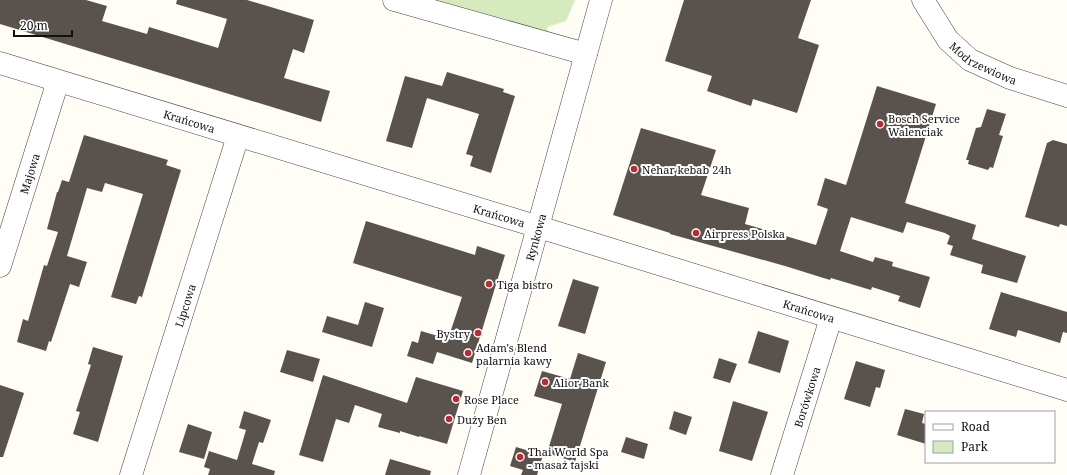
<svg xmlns="http://www.w3.org/2000/svg" width="1067" height="475" viewBox="0 0 1067 475" font-family="'Noto Serif',serif">
  <style>
    .green { fill: #d5ebbd }
    .building { fill: #5a524d }
    .lines { fill: none; stroke-linecap: round; stroke-linejoin: round }
    .minor-casing { stroke: #444; stroke-width: 23 }
    .minor { stroke: #fff; stroke-width: 22 }
    .poi-dot { fill: #c4262e; stroke: #fff; stroke-width: 1.5 }
    .labels { text-anchor: middle; dominant-baseline: central; stroke-width: 4; stroke-linejoin: round; paint-order: stroke }
    .street-label { font-size: 11px; fill: #111; stroke: #fff }
    .poi-label { font-size: 11px; fill: #111; stroke: #fff; text-anchor: start }
  </style>
  <rect width="100%" height="100%" fill="#fffdf5"/>
  <path class="green" d="M430,0H575L566,21L547,27L548,32L537,30Z"/>
  <g class="building">
    <path d="M0,0H86L107,6L102,21L147,34L149,27L218,48L227,19L176,4L177,0H247L314,20L304,53L293,49L284,78L330,91L321,122L0,24Z"/>
    <path d="M684,0H811L798,38L819,45L797,113L753,99L751,106L707,91L712,76L665,61Z"/>
    <path d="M447,72L504,89L503,92L515,96L491,173L470,166L473,156L466,154L479,114L427,98L412,148L386,141L405,76L442,86Z"/>
    <path d="M877,86L936,104L905,203L976,225L972,239L1026,256L1017,283L981,273L983,265L950,255L953,246L947,244L950,236L945,233L907,222L903,233L851,217L840,251L873,262L875,257L893,262L892,266L930,277L920,308L898,301L900,296L872,287L871,290L831,278L830,280L785,266L670,234V233L613,215L641,128L716,150L701,195L749,208L745,224L816,245L828,209L817,205L825,178L846,185Z"/>
    <path d="M987,109L1006,114L999,135L1003,136L993,168L990,167L988,170L968,164L969,160H966L976,128L981,127Z"/>
    <path d="M84,135L168,160L166,165L181,170L142,297L139,296L136,304L111,297L143,194L105,183L102,192L87,188L67,256L87,262L79,287L70,284L51,342L49,341L46,351L17,342L23,319L28,321L44,265L47,266L58,232L47,229L57,192H58L62,180L69,182Z"/>
    <path d="M1053,140L1067,144V226L1060,224L1059,227L1025,217L1047,143Z"/>
    <path d="M366,221L475,255L477,246L505,255L472,363L437,352L433,364L407,356L412,341L418,343L421,331L448,339L462,297L353,263Z"/>
    <path d="M573,279L599,287L585,334L558,326Z"/>
    <path d="M1001,292L1067,312V333L1063,332L1060,343L1018,330L1016,337L989,329Z"/>
    <path d="M365,302L384,308L372,347L322,332L327,316L358,325Z"/>
    <path d="M758,331L789,341L780,373L748,363Z"/>
    <path d="M93,347L123,356L98,442L73,434L80,412L76,411L91,365L88,364Z"/>
    <path d="M287,350L320,359L313,382L280,372Z"/>
    <path d="M578,353L606,362L575,462L547,453L562,404L534,396L542,371L570,379Z"/>
    <path d="M719,358L737,364L730,383L713,378Z"/>
    <path d="M856,361L885,370L880,388L876,387L870,407L844,399Z"/>
    <path d="M323,375L407,403L416,377L463,391L447,444L419,436V437L400,431V433L378,427L382,414L355,405L349,423L336,419L323,462L299,455Z"/>
    <path d="M0,385L24,393L3,457H0Z"/>
    <path d="M733,401L768,412L752,461L719,451Z"/>
    <path d="M905,409L924,414L922,423L926,424V444L897,435Z"/>
    <path d="M244,411L271,420L263,443L259,442L252,464L275,471L274,475H208L210,469L204,467L209,451L237,460L246,430L239,428Z"/>
    <path d="M674,411L692,417L686,435L669,429Z"/>
    <path d="M188,424L212,432L204,459L179,452Z"/>
    <path d="M626,437L648,444L644,459L621,452Z"/>
    <path d="M516,447L543,455L537,475H521L523,470L510,466Z"/>
    <path d="M390,459L431,471L430,475H385Z"/>
  </g>
  <g class="lines">
    <defs>
      <g id="minor">
        <path d="M394,0L586,54"/>
        <path id="s1" d="M923,0L948,40L970,60L1010,78L1067,96"/>
        <path id="s2" d="M0,63L516,220L1067,390"/>
        <path id="s3" d="M0,266L58,81"/>
        <path id="s4" d="M131,475L238,136"/>
        <path id="s5" d="M469,475L601,0"/>
        <path id="s6" d="M782,475L831,318"/>
      </g>
    </defs>
    <use href="#minor" class="minor-casing"/>
    <use href="#minor" class="minor"/>
  </g>
  <g class="poi-dot">
    <circle cx="880" cy="124" r="4"/>
    <circle cx="634" cy="169" r="4"/>
    <circle cx="696" cy="233" r="4"/>
    <circle cx="489" cy="284" r="4"/>
    <circle cx="478" cy="333" r="4"/>
    <circle cx="468" cy="353" r="4"/>
    <circle cx="545" cy="382" r="4"/>
    <circle cx="456" cy="399" r="4"/>
    <circle cx="449" cy="419" r="4"/>
    <circle cx="520" cy="457" r="4"/>
  </g>
  <g class="labels">
    <g class="street-label">
      <text stroke="none"><textPath href="#s1" startOffset="90">Modrzewiowa</textPath></text>
      <text stroke="none"><textPath href="#s2" startOffset="198">Krańcowa</textPath></text>
      <text stroke="none"><textPath href="#s3" startOffset="97">Majowa</textPath></text>
      <text stroke="none"><textPath href="#s2" startOffset="522">Krańcowa</textPath></text>
      <text stroke="none"><textPath href="#s5" startOffset="247">Rynkowa</textPath></text>
      <text stroke="none"><textPath href="#s4" startOffset="178">Lipcowa</textPath></text>
      <text stroke="none"><textPath href="#s2" startOffset="846">Krańcowa</textPath></text>
      <text stroke="none"><textPath href="#s6" startOffset="82">Borówkowa</textPath></text>
    </g>
    <g class="poi-label">
      <text x="888" y="118">Bosch Service<tspan x="888" dy="13">Walenciak</tspan></text>
      <text x="642" y="169">Nehar kebab 24h</text>
      <text x="704" y="233">Airpress Polska</text>
      <text x="497" y="284">Tiga bistro</text>
      <text x="470" y="333" text-anchor="end">Bystry</text>
      <text x="476" y="347">Adam's Blend<tspan x="476" dy="13">palarnia kawy</tspan></text>
      <text x="553" y="382">Alior Bank</text>
      <text x="464" y="399">Rose Place</text>
      <text x="457" y="419">Duży Ben</text>
      <text x="528" y="451">Thai World Spa<tspan x="528" dy="13">- masaż tajski</tspan></text>
    </g>
  </g>
  <rect x="925" y="411" width="130" height="52" fill="#ffffff" stroke="#a0a0a0"/>
  <rect x="933" y="424" width="20" height="6" fill="#ffffff" stroke="#a0a0a0"/>
  <text x="961" y="431" font-size="12" fill="#111111">Road</text>
  <rect x="933" y="441" width="20" height="12" fill="#d5ebbd" stroke="#a0a0a0"/>
  <text x="961" y="451" font-size="12" fill="#111111">Park</text>
  <path d="M14 30v6h58v-6" fill="none" stroke="#111111" stroke-width="2"/>
  <text x="20" y="30" font-size="12" fill="#111111" stroke="#ffffff" stroke-width="3" paint-order="stroke">20 m</text>
</svg>
